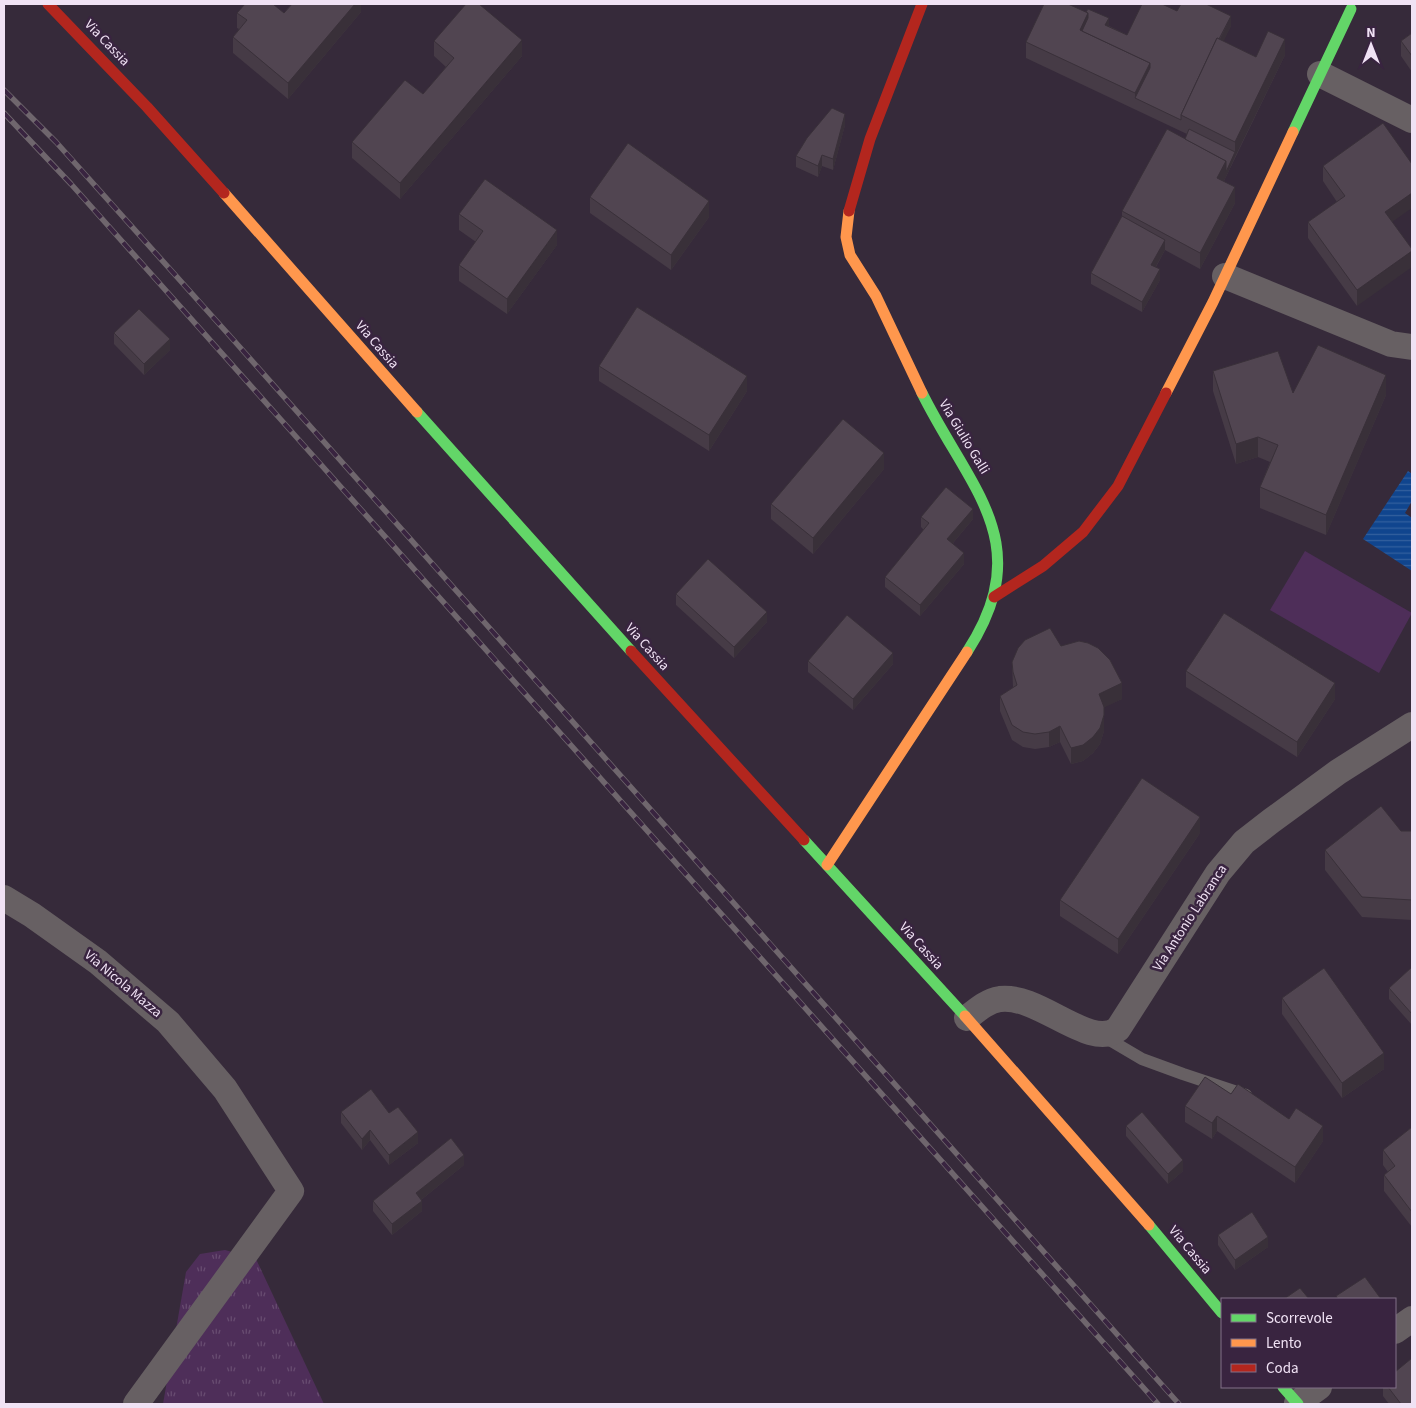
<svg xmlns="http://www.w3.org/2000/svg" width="1416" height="1408" viewBox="0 0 1416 1408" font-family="'Source Sans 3',sans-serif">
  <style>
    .grass { fill: url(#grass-tufts) }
    .pitch { fill: #4e2e59 }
    .water { fill: url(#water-rules) }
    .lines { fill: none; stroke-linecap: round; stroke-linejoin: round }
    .lane { stroke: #676063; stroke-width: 12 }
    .street { stroke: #676063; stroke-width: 26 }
    .fast { stroke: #63d668; stroke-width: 11 }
    .slow { stroke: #ff974d; stroke-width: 11 }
    .jam { stroke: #b3261e; stroke-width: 11 }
    .rail-casing { stroke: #6f666d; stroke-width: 5.5 }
    .rail { stroke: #392440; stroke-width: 4; stroke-dasharray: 11; stroke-linecap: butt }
    .wall { fill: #463b46 }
    .shaded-wall { fill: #393039 }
    .building { fill: #514551; stroke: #393039 }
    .labels { text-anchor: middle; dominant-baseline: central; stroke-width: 5; stroke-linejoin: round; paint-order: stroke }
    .street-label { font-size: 14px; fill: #f0e2f4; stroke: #392440 }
  </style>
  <defs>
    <pattern id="grass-tufts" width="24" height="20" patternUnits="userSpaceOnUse" patternTransform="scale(1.25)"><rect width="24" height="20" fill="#4e2e59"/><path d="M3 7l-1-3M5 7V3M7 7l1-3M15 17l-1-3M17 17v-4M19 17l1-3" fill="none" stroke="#684c71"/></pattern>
    <pattern id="water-rules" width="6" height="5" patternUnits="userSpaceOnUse" patternTransform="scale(1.25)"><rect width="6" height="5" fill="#10458e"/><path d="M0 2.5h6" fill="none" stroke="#33609e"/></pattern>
  </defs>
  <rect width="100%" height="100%" fill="#362a3a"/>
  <path class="grass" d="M225,1250L256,1259L324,1404H163L186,1272L200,1254Z"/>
  <path class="pitch" d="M1305,551L1412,613L1379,673L1270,610Z"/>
  <path class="water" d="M1408,471L1412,474V501L1405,513L1412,518V571L1363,539Z"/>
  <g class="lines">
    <path class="lane" d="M1103,1036L1142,1059L1183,1074L1246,1095"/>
    <g class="street">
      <path d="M1320,74L1412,120"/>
      <path d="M1225,276L1391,344L1412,347"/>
      <path d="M4,898L32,915L98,962L168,1022L225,1089L291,1191L136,1404"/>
      <path d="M967,1018C977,1010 987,1001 1000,999C1039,994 1090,1051 1118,1029L1218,873L1244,842L1271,821L1338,772L1412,725"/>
      <path d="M1395,1331L1412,1319"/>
      <path d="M1297,1403L1319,1387"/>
    </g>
    <g class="fast">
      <path d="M1293,132L1351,9"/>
      <path d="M922,393C970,490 1038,542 967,652"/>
      <path d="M417,412L631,651"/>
      <path d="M804,840L965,1016"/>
      <path d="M1149,1225L1222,1313"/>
      <path d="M1283,1387L1298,1404"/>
    </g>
    <g class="slow">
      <path d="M224,193L417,412"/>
      <path d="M849,211L846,237L850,255L876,296L922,393"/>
      <path d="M1166,393L1213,302L1293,132"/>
      <path d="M827,865L967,652"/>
      <path d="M965,1016L1149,1225"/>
    </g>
    <g class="jam">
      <path d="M48,4L147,107L224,193"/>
      <path d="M849,211L870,139L922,4"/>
      <path d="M994,597L1043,566L1083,532L1118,486L1166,393"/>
      <path d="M631,651L804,840"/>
    </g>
    <defs>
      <g id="rail">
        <path d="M4,90L56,142L229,335L1179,1404"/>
        <path d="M4,113L71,184L299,440L1158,1404"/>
      </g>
    </defs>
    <use href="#rail" class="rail-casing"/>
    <use href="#rail" class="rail"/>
  </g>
  <g class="wall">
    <path d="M290,4H361V12L288,99L233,53V37L239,29L237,28V13H284L291,4Z"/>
    <path d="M1177,11L1231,26L1223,41L1256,57L1285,55L1224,181L1235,203L1200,269L1165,250L1156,267L1160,280L1142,312L1091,284V273L1122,216V211L1185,139L1187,134L1026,58V42L1109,26L1127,35Z"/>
    <path d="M1412,33V72L1401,56V41Z"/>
    <path d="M434,41L522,56L400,199L352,158V142L423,94L446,67L434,56Z"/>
    <path d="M845,125L833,170L822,166L818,177L796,167V156Z"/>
    <path d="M1323,166L1393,222L1357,306L1308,238V222L1337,202L1323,181Z"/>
    <path d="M590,197L709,217L671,270L590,213Z"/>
    <path d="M459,214L557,245L507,314L459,281V265L476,242L459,230Z"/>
    <path d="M114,333L170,350L144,375L114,344Z"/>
    <path d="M599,366L747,391L709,451L599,381Z"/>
    <path d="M1213,371L1293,393L1386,395L1326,535L1260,508V487L1270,462L1258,457L1236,464L1213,391Z"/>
    <path d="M884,469L813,554L771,519V504Z"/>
    <path d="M921,517L973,519L953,543L964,564L920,616L885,587V577L924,530L921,527Z"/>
    <path d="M676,594L767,622L734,658L676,605Z"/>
    <path d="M1061,646L1122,699L1104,707V731L1100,744L1093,753L1083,761L1071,764L1060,742L1049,747L1035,749L1023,747L1012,740L1000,711V696L1013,688L1012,662Z"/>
    <path d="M808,661L893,664L853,710L808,672Z"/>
    <path d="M1186,671L1335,699L1297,757L1186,687Z"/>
    <path d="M1401,831H1412V920L1362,917L1325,870V850Z"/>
    <path d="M1200,833L1118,954L1060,916V900Z"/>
    <path d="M1412,967V1025L1389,999V988Z"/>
    <path d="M1282,998L1384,1069L1342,1098L1282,1014Z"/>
    <path d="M1231,1094L1323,1141L1295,1183L1217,1131L1212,1139L1185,1122V1106Z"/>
    <path d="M341,1112L389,1113L418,1143L389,1165L370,1140L362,1150L341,1123Z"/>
    <path d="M1126,1126L1183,1171L1168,1184L1126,1136Z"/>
    <path d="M1412,1127V1227L1384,1191V1175L1388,1172L1383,1165V1150Z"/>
    <path d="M464,1165L421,1200L422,1211L392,1235L373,1211V1201Z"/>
    <path d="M1218,1235L1268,1247L1235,1270L1218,1245Z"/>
    <path d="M1383,1387H1395L1412,1404H1389L1383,1396Z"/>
  </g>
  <g class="shaded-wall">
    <path d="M355,4H361V12L288,99V83Z"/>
    <path d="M1088,13V28L1084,37L1080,30Z"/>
    <path d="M1231,16V26L1187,118L1183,116Z"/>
    <path d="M1109,18V29L1105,25Z"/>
    <path d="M1285,39V55L1235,157V142Z"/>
    <path d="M522,40V56L400,199V183Z"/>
    <path d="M1150,63V79L1135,98V109V93Z"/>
    <path d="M845,114V125L833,170V159Z"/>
    <path d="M1235,152V157L1226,177L1217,193V178L1226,161Z"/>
    <path d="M822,155V166L818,177V166Z"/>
    <path d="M1235,187V203L1200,269V253Z"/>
    <path d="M1412,193V208L1385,227V212Z"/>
    <path d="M709,201V217L671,270V255Z"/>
    <path d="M557,230V245L507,314V299Z"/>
    <path d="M1165,240V250L1151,275V265Z"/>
    <path d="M1412,251V267L1357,306V290Z"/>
    <path d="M1160,269V280L1142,312V302Z"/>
    <path d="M170,339V350L144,375V364Z"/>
    <path d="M1386,375V395L1326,535V515Z"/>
    <path d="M747,376V391L709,451V435Z"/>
    <path d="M1258,437V457L1236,464V444Z"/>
    <path d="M884,453V469L813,554V538Z"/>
    <path d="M973,509V519L947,550V539Z"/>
    <path d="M964,553V564L920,616V605Z"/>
    <path d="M767,612V622L734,658V647Z"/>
    <path d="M893,653V664L853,710V699Z"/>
    <path d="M1122,683V699L1099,710V694Z"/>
    <path d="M1335,683V699L1297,757V742Z"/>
    <path d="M1104,715V731L1100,744L1093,753L1083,761L1071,764V748Z"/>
    <path d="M1060,726V742L1049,747V732Z"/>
    <path d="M1200,817V833L1118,954V939Z"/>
    <path d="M1384,1053V1069L1342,1098V1083Z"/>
    <path d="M1217,1116V1131L1212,1139V1123Z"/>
    <path d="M1323,1126V1141L1295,1183V1167Z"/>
    <path d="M370,1130V1140L362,1150V1139Z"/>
    <path d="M418,1132V1143L389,1165V1155Z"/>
    <path d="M464,1155V1165L416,1204V1193Z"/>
    <path d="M1183,1160V1171L1168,1184V1174Z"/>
    <path d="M422,1201V1211L392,1235V1224Z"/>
    <path d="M1268,1237V1247L1235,1270V1260Z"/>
  </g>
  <g class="building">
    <path d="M245,4H273L284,13L292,4H355L288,83L233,37L247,20L237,13Z"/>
    <path d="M466,4H479L522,40L400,183L352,142L405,80L423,94L454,58L434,41Z"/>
    <path d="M1044,4H1068L1088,13L1080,30L1150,63L1135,93L1026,42Z"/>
    <path d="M1142,4H1162L1177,11L1181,4H1206L1231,16L1219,39L1217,38L1181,115V120L1135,98L1150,68V63L1082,31L1088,18V13L1086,12L1088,9L1109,18L1105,25L1127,35Z"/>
    <path d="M1268,31L1285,39L1235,142L1181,115L1217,38L1256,57Z"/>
    <path d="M1412,33V56L1401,41Z"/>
    <path d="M832,108L845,114L833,159L822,155L818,166L796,156L807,138Z"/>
    <path d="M1383,123L1412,164V193L1385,212L1412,249V251L1357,290L1308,222L1345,196L1323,166Z"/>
    <path d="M1167,129L1226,161L1217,178L1235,187L1200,253L1122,211Z"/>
    <path d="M1189,129L1235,152L1226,172V161L1185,139Z"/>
    <path d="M628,143L709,201L671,255L590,197Z"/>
    <path d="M485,179L557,230L507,299L459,265L483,231L459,214Z"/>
    <path d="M1122,216L1165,240L1151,265L1160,269L1142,302L1091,273Z"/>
    <path d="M637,307L747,376L709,435L599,366Z"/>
    <path d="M139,309L170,339L144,364L114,333Z"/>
    <path d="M1318,345L1386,375L1326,515L1260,487L1278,445L1258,437L1236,444L1213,371L1278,351L1293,393Z"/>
    <path d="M843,419L884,453L813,538L771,504Z"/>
    <path d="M946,487L973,509L947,539L964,553L920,605L885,577L929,523L921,517Z"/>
    <path d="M708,559L767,612L734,647L676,594Z"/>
    <path d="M1224,613L1335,683L1297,742L1186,671Z"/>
    <path d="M847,615L893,653L853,699L808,661Z"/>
    <path d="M1050,628L1061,646L1079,641L1088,643L1098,648L1110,660L1122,683L1099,694L1104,707V715L1100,728L1093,737L1083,745L1071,748L1060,726L1049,732L1035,734L1023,732L1012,725L1000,696L1017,685L1013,672L1012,662L1018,648L1025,640Z"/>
    <path d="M1142,778L1200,817L1118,939L1060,900Z"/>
    <path d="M1381,806L1401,831H1412V900L1362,897L1325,850Z"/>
    <path d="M1412,967V1014L1389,988Z"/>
    <path d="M1324,968L1384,1053L1342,1083L1282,998Z"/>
    <path d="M1205,1077L1231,1094L1238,1084L1289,1119L1296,1108L1323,1126L1295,1167L1217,1116L1212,1123L1185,1106Z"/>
    <path d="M371,1089L389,1113L398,1107L418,1132L389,1155L370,1130L362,1139L341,1112Z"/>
    <path d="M1142,1112L1183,1160L1168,1174L1126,1126Z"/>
    <path d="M1412,1127V1212L1384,1175L1395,1166L1383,1150Z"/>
    <path d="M451,1138L464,1155L416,1193L422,1201L392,1224L373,1201Z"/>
    <path d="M1252,1212L1268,1237L1235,1260L1218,1235Z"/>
    <path d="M1365,1277L1381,1299H1338L1336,1296Z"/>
    <path d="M1300,1288L1309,1299H1284Z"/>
    <path d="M1412,1358V1404H1401L1388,1387H1395V1372Z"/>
  </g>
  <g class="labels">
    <g class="street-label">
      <text transform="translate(107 43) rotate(46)">Via Cassia</text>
      <text transform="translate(377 345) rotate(49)">Via Cassia</text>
      <text transform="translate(964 437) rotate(59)">Via Giulio Galli</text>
      <text transform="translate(647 647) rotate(48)">Via Cassia</text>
      <text transform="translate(1190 918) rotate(-57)">Via Antonio Labranca</text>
      <text transform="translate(921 946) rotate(48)">Via Cassia</text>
      <text transform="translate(123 984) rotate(40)">Via Nicola Mazza</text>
      <text transform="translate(1190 1250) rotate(50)">Via Cassia</text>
    </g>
  </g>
  <rect width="1416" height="1408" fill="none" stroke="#f0e2f4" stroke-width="10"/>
  <rect x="1221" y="1298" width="175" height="90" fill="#392440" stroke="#827088"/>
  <rect x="1231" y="1314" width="25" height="8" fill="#63d668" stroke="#827088"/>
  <text x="1266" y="1323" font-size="15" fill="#f0e2f4">Scorrevole</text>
  <rect x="1231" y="1339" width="25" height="8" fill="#ff974d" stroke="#827088"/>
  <text x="1266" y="1348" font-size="15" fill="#f0e2f4">Lento</text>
  <rect x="1231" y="1364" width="25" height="8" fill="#b3261e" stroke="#827088"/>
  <text x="1266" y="1373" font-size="15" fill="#f0e2f4">Coda</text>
  <g transform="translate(1371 45)" stroke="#392440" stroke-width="4" paint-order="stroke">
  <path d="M0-4L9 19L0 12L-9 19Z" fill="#f0e2f4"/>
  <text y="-8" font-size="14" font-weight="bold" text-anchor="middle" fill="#f0e2f4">N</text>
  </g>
</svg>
